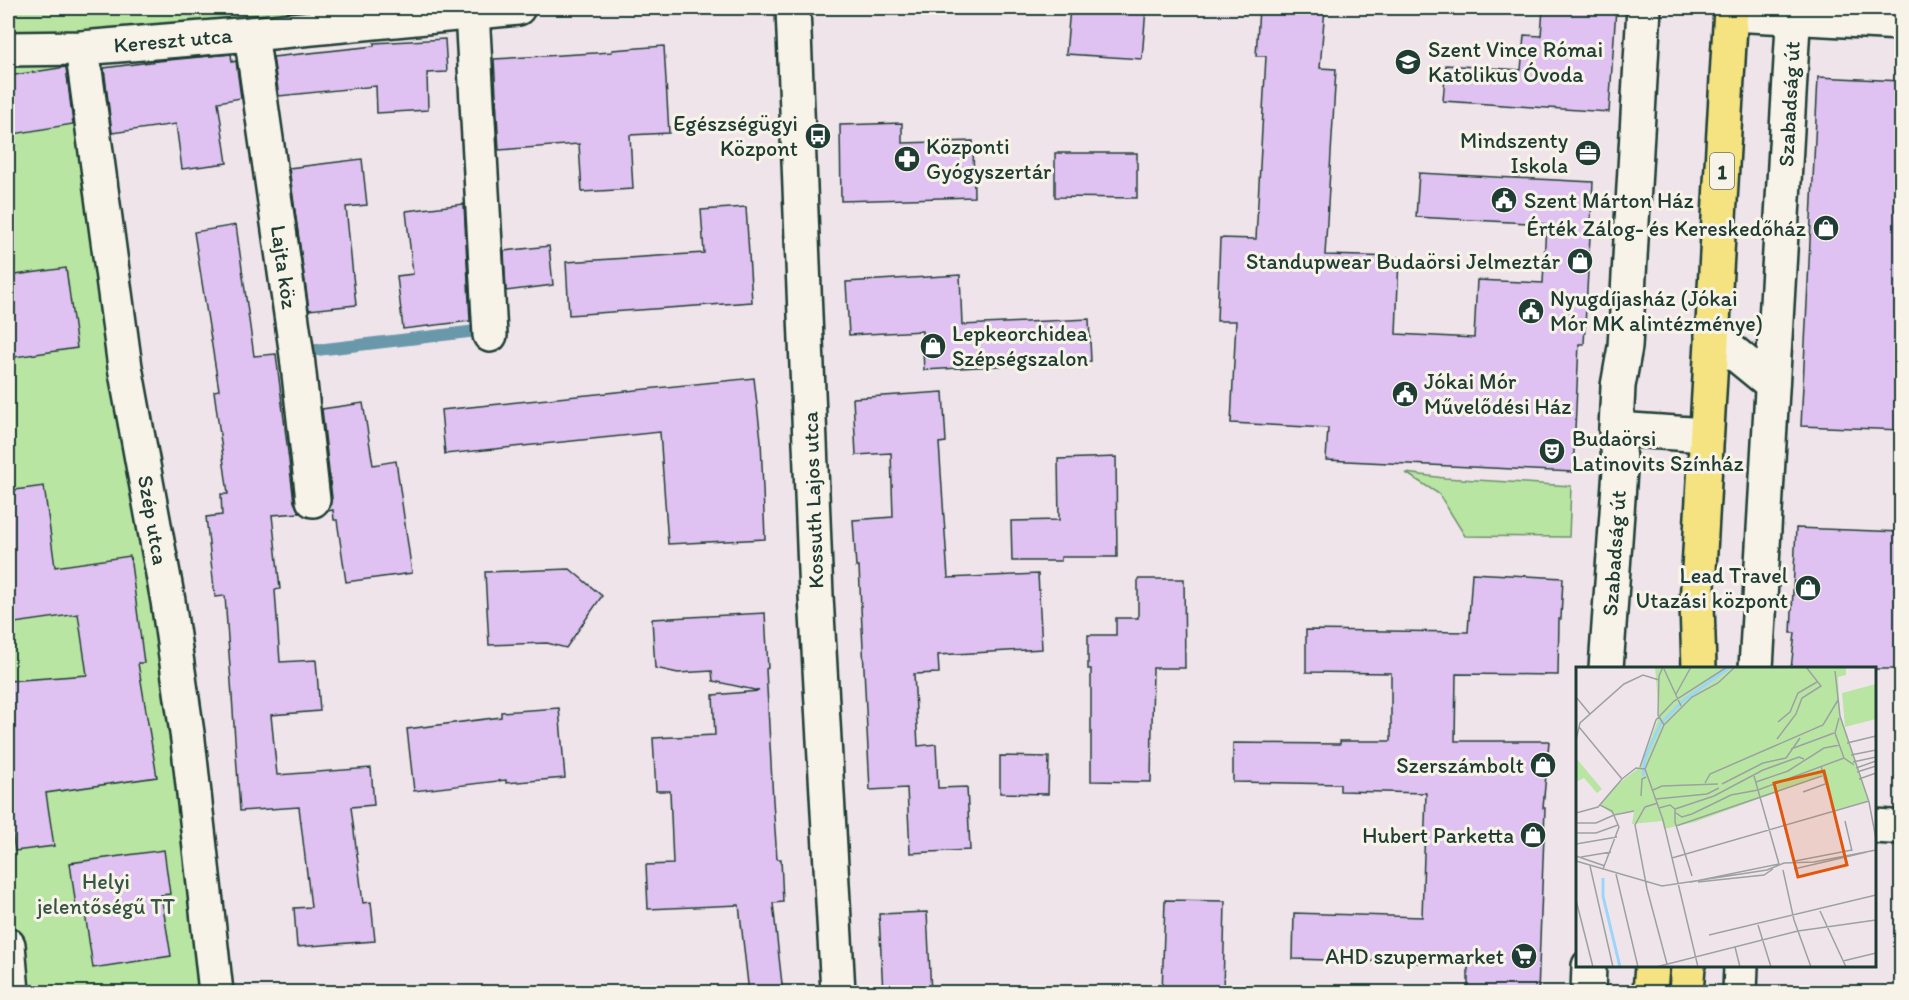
<svg xmlns="http://www.w3.org/2000/svg" width="1909" height="1000" viewBox="0 0 1909 1000" font-family="Itim,sans-serif">
  <style>
    .green { fill: #b9e5a3; stroke: #6c916c; stroke-width: 1.5 }
    .lines { fill: none; stroke-linecap: round; stroke-linejoin: round }
    .stream { stroke: #6a98ab; stroke-width: 12 }
    .building { fill: #dfc2f1; stroke: #1f3d34; stroke-width: 1.5 }
    .minor-casing { stroke: #1f3d34; stroke-width: 38 }
    .major-casing { stroke: #1f3d34; stroke-width: 38 }
    .minor { stroke: #f7f3e8; stroke-width: 33 }
    .major { stroke: #f5e381; stroke-width: 33 }
    .labels { text-anchor: middle; dominant-baseline: central; stroke-width: 6; stroke-linejoin: round; paint-order: stroke }
    .shield { fill: #f7f3e8; stroke: #60746a; stroke-width: 1.5 }
    .shield-label { font-size: 21px; font-weight: bold; fill: #1f3d34 }
    .street-label { font-size: 22px; fill: #1f3d34; stroke: #f7f3e8 }
    .poi-label { font-size: 22px; fill: #1f3d34; stroke: #f7f3e8; text-anchor: end }
    .park-label { font-size: 22px; fill: #365645; stroke: #f7f3e8 }
    .inset-river { fill: none; stroke: #9cd5fb; stroke-width: 3 }
    .inset-road { fill: none; stroke: #9ca1a2; stroke-width: 1.5 }
    .view { fill: #de580e; fill-opacity: 0.15; stroke: #de580e; stroke-width: 3 }
    .inset-edge { fill: none; stroke: #1f3d34; stroke-width: 3 }
  </style>
  <rect width="100%" height="100%" fill="#f0e4eb"/>
  <filter id="ink" filterUnits="userSpaceOnUse"><feTurbulence type="fractalNoise" baseFrequency=".0167" numOctaves="2"/><feDisplacementMap in="SourceGraphic" scale="12" xChannelSelector="R" yChannelSelector="G"/><feConvolveMatrix kernelMatrix="1 2 1 2 8 2 1 2 1" color-interpolation-filters="sRGB"/></filter>
  <g filter="url(#ink)">
    <g class="green">
      <path d="M8,8H518L82,48L216,992H8Z"/>
      <path d="M1406,473L1444,478L1571,486L1569,537L1465,536L1439,494Z"/>
    </g>
    <g class="lines">
      <path class="stream" d="M300,352L485,330"/>
    </g>
    <g class="building">
      <path d="M1070,8H1146L1142,59L1066,54Z"/>
      <path d="M1259,8H1325L1320,68L1336,69L1325,255L1399,257L1396,334L1474,338L1477,280L1543,283L1546,224L1416,217L1419,173L1593,182L1584,344H1579L1573,472L1326,460L1328,428L1231,423L1236,321H1217L1220,238L1256,239L1266,56H1256Z"/>
      <path d="M1543,8H1616L1609,112L1443,101L1446,65L1521,70L1524,35L1541,36Z"/>
      <path d="M445,39L447,72L427,73L428,110L377,113L376,86L279,96L273,57L374,46V43Z"/>
      <path d="M664,46L669,133L630,135L633,189L582,192L579,144L499,150L494,59L612,52V50Z"/>
      <path d="M231,54L232,62L236,61L241,98L218,102L227,163L182,169L176,124L112,133L104,68L158,61Z"/>
      <path d="M66,67L73,124L14,134L8,92V76Z"/>
      <path d="M1818,77L1902,81V430L1801,426Z"/>
      <path d="M902,123V143L973,141L974,197L841,201L840,125Z"/>
      <path d="M1055,153H1137V198L1055,197Z"/>
      <path d="M362,159L367,205L346,207L356,305L309,310L289,168Z"/>
      <path d="M464,204L470,321L403,329L397,276L413,274L406,211Z"/>
      <path d="M746,207L752,302L569,315L566,262L704,253L701,210Z"/>
      <path d="M236,225L254,356L276,354L294,502L300,513L272,515L280,589L275,590L280,662L316,660L320,711L271,715L277,775L371,768L374,805L351,807L363,903L371,902L375,941L297,947L294,908L311,907L299,807L240,811L225,596L215,597L206,517L222,515L221,494H228L214,391L219,390L194,232Z"/>
      <path d="M549,246L553,285L506,291L504,251Z"/>
      <path d="M66,268L77,348L8,358V276Z"/>
      <path d="M960,275L962,325L1089,319L1091,361L924,370L922,331L849,335L846,282Z"/>
      <path d="M754,378L761,440L765,539L668,544L660,432L445,454L441,410Z"/>
      <path d="M943,392L946,442L939,443L948,578L1038,574L1042,649L938,655L939,673L914,674L918,746L936,744L938,788L967,787L970,850L910,853L907,788L870,790L859,567H856L853,520L893,517L891,453L856,455L853,398Z"/>
      <path d="M363,403L373,465L396,461L412,573L346,582L337,520H334L333,510L328,511L332,498L322,409Z"/>
      <path d="M1116,457L1117,557H1061V561H1012L1011,521L1059,520L1058,459Z"/>
      <path d="M44,486L55,567L130,556L144,663H138L157,777L46,793L54,846L15,851L8,801V681L87,675L78,614L8,624V491Z"/>
      <path d="M1796,528L1902,532V669H1791L1795,633H1791Z"/>
      <path d="M570,569L602,596L566,648L547,643L489,645L485,572Z"/>
      <path d="M1472,573L1563,578L1561,619H1559L1558,675L1456,674L1455,741H1549L1543,808H1545L1538,993H1468V964L1293,959L1294,913L1422,917L1426,793L1340,791V784L1233,782V743L1340,744V741H1391V673L1306,672V630L1468,632Z"/>
      <path d="M1138,579H1184L1185,668H1153L1151,782L1091,781V669H1088V635H1116V618H1138Z"/>
      <path d="M765,613L768,668L766,669L773,801L777,859H781L783,902L773,903L783,993H749L739,905L648,909L646,865L673,864L670,791H656L653,738L715,735L713,695L759,691L713,681L712,671L678,673L655,668L652,619Z"/>
      <path d="M559,708L565,778L506,783V780L414,791L407,729L501,717V712Z"/>
      <path d="M1000,756L1049,757L1048,794L1000,793Z"/>
      <path d="M164,850L170,894L161,895L171,956L93,968L84,906L76,907L70,863Z"/>
      <path d="M1165,900L1225,901L1223,993H1162Z"/>
      <path d="M927,912L931,993H883L879,914Z"/>
    </g>
    <g class="lines">
      <defs>
        <g id="minor">
          <path d="M793,8L816,596L838,992"/>
          <path d="M472,12L490,335"/>
          <path d="M1731,14L1902,23"/>
          <path d="M251,34L297,356L313,500"/>
          <path d="M82,48L125,367L168,601L188,740L216,992"/>
          <path d="M8,49L82,48L251,34L518,8"/>
          <path d="M1712,335L1772,384"/>
          <path d="M1616,429L1706,435"/>
          <path d="M1606,668L1620,470L1616,429L1618,386L1625,347L1644,8"/>
          <path d="M1756,668L1794,8"/>
          <path d="M1874,826L1891,827"/>
          <path d="M8,945L12,992"/>
          <path d="M1588,992L1589,966"/>
          <path d="M1740,992L1741,966"/>
        </g>
        <g id="major">
          <path d="M1699,668L1697,604L1731,8"/>
          <path d="M1650,992L1652,966"/>
          <path d="M1686,992L1688,966"/>
        </g>
      </defs>
      <use href="#minor" class="minor-casing"/>
      <use href="#major" class="major-casing"/>
      <use href="#minor" class="minor"/>
      <use href="#major" class="major"/>
    </g>
  </g>
  <defs>
    <symbol id="school-disc" viewBox="-11 -11 22 22"><circle r="9.5" fill="#1f3d34" stroke="#f7f3e8"/><path d="M0-5L7-2L0 1L-7-2ZM-4 1L0 2.5L4 1V4Q0 6-4 4Z" fill="#fff"/></symbol>
    <symbol id="bus-disc" viewBox="-11 -11 22 22"><circle r="9.5" fill="#1f3d34" stroke="#f7f3e8"/><path d="M-5-6H5V4H4V6H2V4H-2V6H-4V4H-5ZM-3.5-4V0h7V-4ZM-3.5 1.2v1.5H-2V1.2ZM2 1.2v1.5H3.5V1.2Z" fill="#fff"/></symbol>
    <symbol id="office-disc" viewBox="-11 -11 22 22"><circle r="9.5" fill="#1f3d34" stroke="#f7f3e8"/><path d="M-6-3h4V-5.5h4V-3h4V5H-6ZM-1-4.5V-3h2v-1.5ZM-6 0V1H6V0Z" fill="#fff"/></symbol>
    <symbol id="pharmacy-disc" viewBox="-11 -11 22 22"><circle r="9.5" fill="#1f3d34" stroke="#f7f3e8"/><path d="M-2-6h4v4h4v4h-4v4h-4v-4h-4v-4h4Z" fill="#fff"/></symbol>
    <symbol id="civic-disc" viewBox="-11 -11 22 22"><circle r="9.5" fill="#1f3d34" stroke="#f7f3e8"/><path d="M-.6-6.5H3V-4.5H.6V-3L4-1V1h2V6H-6V1h2V-1L-.6-3ZM-1.2 2.5V6h2.4V2.5Z" fill="#fff"/></symbol>
    <symbol id="shop-disc" viewBox="-11 -11 22 22"><circle r="9.5" fill="#1f3d34" stroke="#f7f3e8"/><path d="M-5-2.5h2.3a2.7 3.5 0 0 1 5.4 0H5L5.5 6h-11ZM-1.5-2.5h3a1.5 2.3 0 0 0-3 0Z" fill="#fff"/></symbol>
    <symbol id="theatre-disc" viewBox="-11 -11 22 22"><circle r="9.5" fill="#1f3d34" stroke="#f7f3e8"/><path d="M-5-5.5Q0-4 5-5.5V0Q5 5 0 6Q-5 5-5 0ZM-3.3-2.5H-1v1.5H-3.3ZM1-2.5H3.3v1.5H1ZM-2.8 1Q0 5.5 2.8 1Z" fill="#fff"/></symbol>
    <symbol id="supermarket-disc" viewBox="-11 -11 22 22"><circle r="9.5" fill="#1f3d34" stroke="#f7f3e8"/><path d="M-6-5.5h2.5l.6 2H6L4.5 2H-2.5L-4.4-4H-6ZM-1.5 3.2a1.3 1.3 0 1 0 .1 0ZM3 3.2a1.3 1.3 0 1 0 .1 0Z" fill="#fff"/></symbol>
  </defs>
  <g fill-rule="evenodd">
    <use href="#school-disc" x="1393" y="47" width="30" height="30"/>
    <use href="#bus-disc" x="803" y="121" width="30" height="30"/>
    <use href="#office-disc" x="1573" y="138" width="30" height="30"/>
    <use href="#pharmacy-disc" x="892" y="144" width="30" height="30"/>
    <use href="#civic-disc" x="1489" y="185" width="30" height="30"/>
    <use href="#shop-disc" x="1811" y="213" width="30" height="30"/>
    <use href="#shop-disc" x="1565" y="246" width="30" height="30"/>
    <use href="#civic-disc" x="1516" y="296" width="30" height="30"/>
    <use href="#shop-disc" x="918" y="331" width="30" height="30"/>
    <use href="#civic-disc" x="1390" y="379" width="30" height="30"/>
    <use href="#theatre-disc" x="1537" y="436" width="30" height="30"/>
    <use href="#shop-disc" x="1793" y="573" width="30" height="30"/>
    <use href="#shop-disc" x="1528" y="750" width="30" height="30"/>
    <use href="#shop-disc" x="1518" y="820" width="30" height="30"/>
    <use href="#supermarket-disc" x="1509" y="941" width="30" height="30"/>
  </g>
  <g class="labels">
    <rect class="shield" x="1710" y="153" width="24" height="36" rx="4.5"/>
    <g class="shield-label">
      <text x="1722" y="171">1</text>
    </g>
    <g class="street-label">
      <text transform="translate(173 40) rotate(-5)">Kereszt utca</text>
      <text transform="translate(1789 104) rotate(-87)">Szabadság út</text>
      <text transform="translate(284 267) rotate(82)">Lajta köz</text>
      <text transform="translate(813 500) rotate(-92)">Kossuth Lajos utca</text>
      <text transform="translate(153 520) rotate(80)">Szép utca</text>
      <text transform="translate(1614 553) rotate(-86)">Szabadság út</text>
    </g>
    <g class="poi-label">
      <text x="1428" y="49" text-anchor="start">Szent Vince Római<tspan x="1428" dy="25">Katolikus Óvoda</tspan></text>
      <text x="798" y="123">Egészségügyi<tspan x="798" dy="25">Központ</tspan></text>
      <text x="1568" y="140">Mindszenty<tspan x="1568" dy="25">Iskola</tspan></text>
      <text x="926" y="146" text-anchor="start">Központi<tspan x="926" dy="25">Gyógyszertár</tspan></text>
      <text x="1524" y="200" text-anchor="start">Szent Márton Ház</text>
      <text x="1806" y="228">Érték Zálog- és Kereskedőház</text>
      <text x="1560" y="261">Standupwear Budaörsi Jelmeztár</text>
      <text x="1550" y="298" text-anchor="start">Nyugdíjasház (Jókai<tspan x="1550" dy="25">Mór MK alintézménye)</tspan></text>
      <text x="952" y="333" text-anchor="start">Lepkeorchidea<tspan x="952" dy="25">Szépségszalon</tspan></text>
      <text x="1424" y="381" text-anchor="start">Jókai Mór<tspan x="1424" dy="25">Művelődési Ház</tspan></text>
      <text x="1572" y="438" text-anchor="start">Budaörsi<tspan x="1572" dy="25">Latinovits Színház</tspan></text>
      <text x="1788" y="575">Lead Travel<tspan x="1788" dy="25">Utazási központ</tspan></text>
      <text x="1524" y="765">Szerszámbolt</text>
      <text x="1514" y="835">Hubert Parketta</text>
      <text x="1504" y="956">AHD szupermarket</text>
    </g>
    <g class="park-label">
      <text x="106" y="881">Helyi<tspan x="106" dy="25">jelentőségű TT</tspan></text>
    </g>
  </g>
  <g transform="translate(1576 667)">
    <rect width="300" height="300" fill="#f0e4eb"/>
    <path d="M79,0H145L148,4L152,0H270V8L262,10L264,49L293,134L258,143L246,109L119,155L88,162L86,154L56,157L58,144L38,148L24,138L38,120L64,100L83,50ZM300,17V52L269,60L266,26ZM0,91L26,122L21,126L8,111L0,115Z" fill="#b9e5a3"/>
    <path class="inset-river" d="M67,109L69,91L85,56L108,33L154,0M27,211V229L44,300"/>
    <path class="inset-road" d="M87,0L83,9L82,48L88,58M88,2L105,39M259,4L264,49L293,135L300,172M100,27L115,0M0,30L14,47M263,51L259,66L268,91L278,98M202,55L214,45L222,26L241,15M3,60L46,112M201,72L220,47L226,31L245,19L230,0M0,73L4,56L48,17L67,8L83,13M271,76L300,69M215,82L258,66M275,88L300,83M277,95L300,90M245,99L258,143M64,100L80,53L98,34L151,0M280,101L300,94M281,105L300,99M283,112L300,106M180,115L212,104L248,81L264,78M129,116L134,107L247,58L262,33M146,117L187,96L210,91L224,71M77,123L86,119L142,117M227,125L249,117M65,129L66,112L70,110M80,132L131,127L143,121M82,136L69,140L59,158L71,222L91,297M24,138L36,144L43,160L27,202M83,141L94,138L99,142V155L116,209M99,142L138,129L187,103L223,90L228,92M0,146L22,140L46,112L60,101L69,102M100,146L106,150L116,147L155,128L182,123L268,91M38,148L58,144M269,154L276,184M0,156H20L38,148M100,159L246,109M0,166H20L42,158M0,177L41,170M0,189L29,199M5,190L35,185M96,191L293,134M0,194L86,219L191,203L208,196L239,195M219,194L276,183M238,195L300,183M14,199L37,300M218,202L291,185M207,203L218,253L235,300M40,207L62,300M115,215L203,197L178,109M122,215L188,208L197,202M0,233L17,300M244,244L270,300M182,258L195,300M133,268L300,228M159,280L164,300M267,294L300,286M80,300L222,264L300,253M122,300L87,153L69,102L88,58L116,30L142,16L159,0"/>
    <path class="view" d="M248,104L271,198L222,210L198,116Z"/>
    <rect width="300" height="300" class="inset-edge"/>
  </g>
  <rect width="1909" height="1000" fill="none" stroke="#f7f3e8" stroke-width="30"/>
  <rect x="15" y="15" width="1879" height="970" fill="none" stroke="#1f3d34" stroke-width="2" filter="url(#ink)"/>
</svg>
